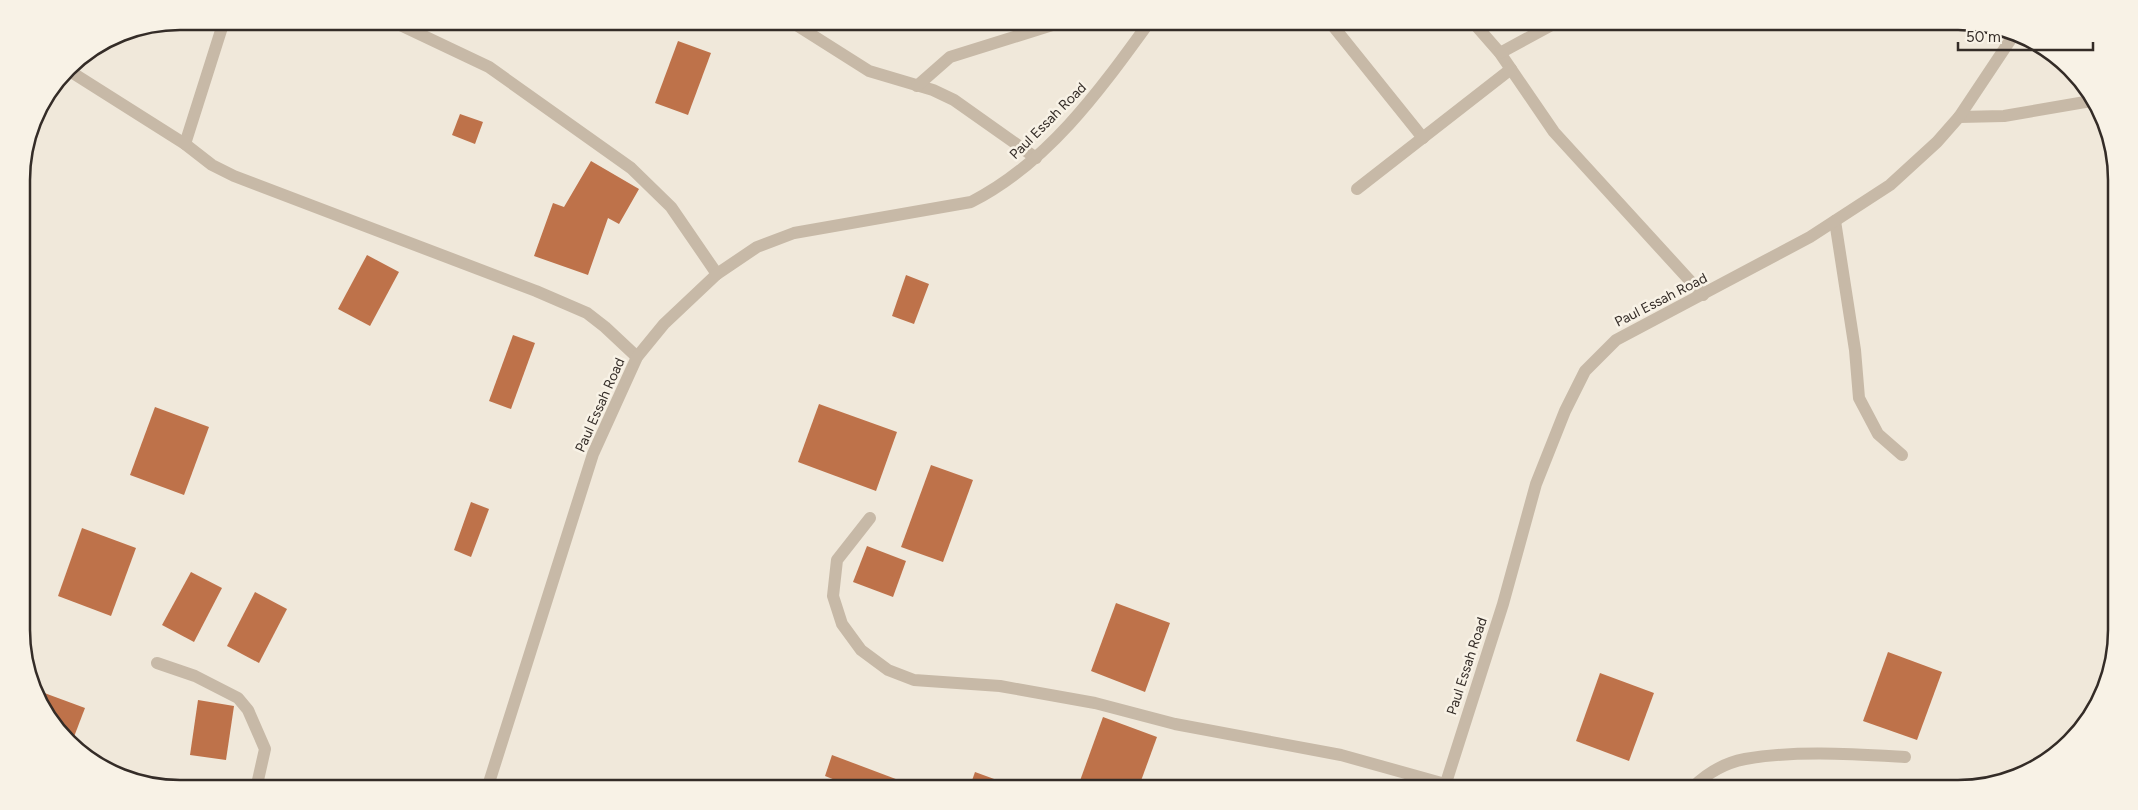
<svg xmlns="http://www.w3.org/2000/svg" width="2138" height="810" viewBox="0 0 2138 810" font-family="Figtree,sans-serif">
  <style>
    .building { fill: #be724a }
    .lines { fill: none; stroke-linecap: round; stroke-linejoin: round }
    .minor { stroke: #c7b9a7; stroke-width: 12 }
    .labels { text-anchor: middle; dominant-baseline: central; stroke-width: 5; stroke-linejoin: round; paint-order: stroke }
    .street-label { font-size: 14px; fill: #342c27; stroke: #f8f2e6 }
    .rim { fill: none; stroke: #342c27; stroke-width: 2.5 }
  </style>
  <rect width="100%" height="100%" fill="#f0e8da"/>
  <g class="building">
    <path d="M678,41L711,53L688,115L655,103Z"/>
    <path d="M460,114L483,122L475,144L452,135Z"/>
    <path d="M591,161L639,189L619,224L608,218L588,275L534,256L553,203L564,207Z"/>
    <path d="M367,255L399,272L370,326L338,309Z"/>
    <path d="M906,275L929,284L914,324L892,316Z"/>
    <path d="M513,335L535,343L511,409L489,401Z"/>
    <path d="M819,404L897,432L876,491L798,462Z"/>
    <path d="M155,407L209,427L184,495L130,475Z"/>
    <path d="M931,465L973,480L943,562L901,547Z"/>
    <path d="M471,502L489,509L471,557L454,550Z"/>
    <path d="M82,528L136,548L111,616L58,596Z"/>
    <path d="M867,546L906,561L893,597L853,582Z"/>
    <path d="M191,572L222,588L194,642L162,625Z"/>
    <path d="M255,592L287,609L259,663L227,646Z"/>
    <path d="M1116,603L1170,623L1145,692L1091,671Z"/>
    <path d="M1888,652L1942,672L1917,740L1863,721Z"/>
    <path d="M1600,673L1654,693L1629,761L1576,741Z"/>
    <path d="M39,691L85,708L72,742L60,734Z"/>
    <path d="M198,700L234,706L226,760L190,755Z"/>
    <path d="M1103,717L1157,737L1138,789H1077Z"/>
    <path d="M832,755L917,787V789H858L825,776Z"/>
    <path d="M975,772L1016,787V789H969Z"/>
  </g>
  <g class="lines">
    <g class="minor">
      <path d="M392,21L489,67L631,168L671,207L717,274"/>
      <path d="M790,21L869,71L933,90L954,100L1036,158"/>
      <path d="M1329,21L1423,138"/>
      <path d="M1472,21L1500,53L1554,132L1703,295"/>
      <path d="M1500,53L1559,21"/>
      <path d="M68,70L185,144L212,165L234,176L536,291L587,313L605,327L637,357"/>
      <path d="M917,86L950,57L1065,21"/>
      <path d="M1959,117L2004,116L2091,101"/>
      <path d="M185,144L224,21"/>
      <path d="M1357,189L1511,69"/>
      <path d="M1835,221L1855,350L1859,398L1878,434L1902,455"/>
      <path d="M870,518L837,560L833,596L842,624L861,650L888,670L914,680L1000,686L1095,703L1175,724L1341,755L1445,784"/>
      <path d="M157,663L195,676L238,698L248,710L265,749L256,789"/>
      <path d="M1692,788C1706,774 1724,763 1745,759C1796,750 1853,754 1905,757"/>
      <path d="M487,789L593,454L637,357L664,324L717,274L757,247L794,233L971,202C1048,163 1100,90 1150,21"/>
      <path d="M1444,789L1503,604L1536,484L1565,411L1585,371L1616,340L1810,237L1890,185L1937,142L1959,117L2015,33"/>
    </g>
  </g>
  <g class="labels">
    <g class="street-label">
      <text transform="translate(1048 121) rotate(-45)">Paul Essah Road</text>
      <text transform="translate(1661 300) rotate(-27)">Paul Essah Road</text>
      <text transform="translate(600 405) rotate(-66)">Paul Essah Road</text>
      <text transform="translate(1467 666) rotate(-72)">Paul Essah Road</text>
    </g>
  </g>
  <path d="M0 0H2138V810H0ZM180 30H1958A150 150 0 0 1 2108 180V630A150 150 0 0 1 1958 780H180A150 150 0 0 1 30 630V180A150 150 0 0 1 180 30Z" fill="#f8f2e6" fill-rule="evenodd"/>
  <path class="rim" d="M180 30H1958A150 150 0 0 1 2108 180V630A150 150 0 0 1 1958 780H180A150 150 0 0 1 30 630V180A150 150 0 0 1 180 30Z"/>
  <path d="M1958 42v8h135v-8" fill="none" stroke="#342c27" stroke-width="2.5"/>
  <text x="1966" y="42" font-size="15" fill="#342c27" stroke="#f8f2e6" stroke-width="4" paint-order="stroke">50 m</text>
</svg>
